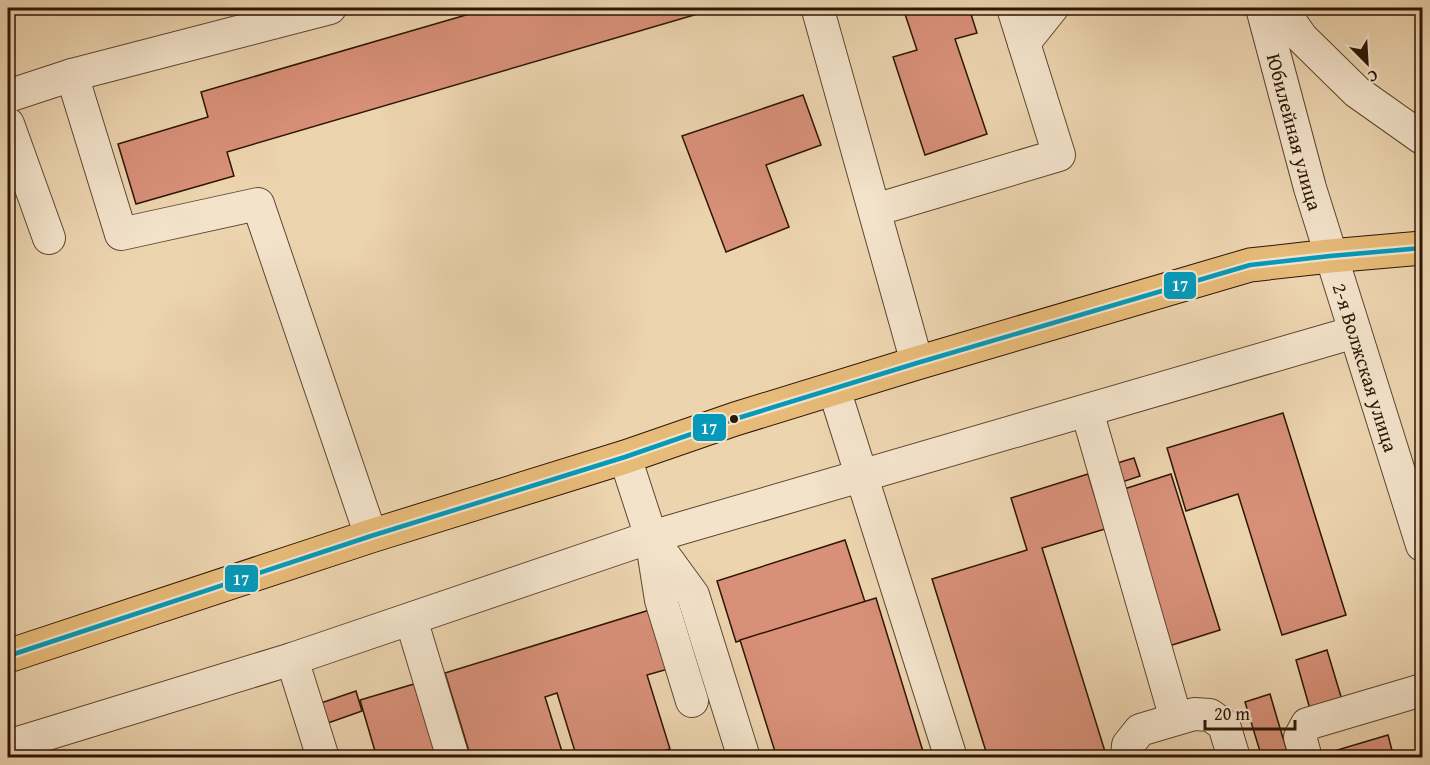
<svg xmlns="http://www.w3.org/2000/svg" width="1430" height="765" viewBox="0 0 1430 765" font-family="'Gentium Book Plus',serif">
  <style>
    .building { fill: #d89079; stroke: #2e1605; stroke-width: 1.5 }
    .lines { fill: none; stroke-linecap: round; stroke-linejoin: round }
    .minor-casing { stroke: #5e4630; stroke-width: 34 }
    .highway-casing { stroke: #2e1605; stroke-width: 35 }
    .minor { stroke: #f3e3cb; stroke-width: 32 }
    .highway { stroke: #e6ba78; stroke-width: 33 }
    .bus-1-casing { stroke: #f3e3cb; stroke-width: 9 }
    .bus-1 { stroke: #059aba; stroke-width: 4.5 }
    .bus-dot { fill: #2e1605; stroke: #f3e3cb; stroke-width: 2 }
    .labels { text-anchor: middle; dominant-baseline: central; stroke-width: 4.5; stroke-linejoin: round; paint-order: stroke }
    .street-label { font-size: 20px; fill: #2e1605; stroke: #f3e3cb }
    .line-badge { stroke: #f3e3cb; stroke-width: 2 }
    .badge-label { font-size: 16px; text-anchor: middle; font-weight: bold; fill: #fff }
  </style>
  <rect width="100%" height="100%" fill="#ecd4af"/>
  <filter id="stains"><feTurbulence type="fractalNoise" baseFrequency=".00333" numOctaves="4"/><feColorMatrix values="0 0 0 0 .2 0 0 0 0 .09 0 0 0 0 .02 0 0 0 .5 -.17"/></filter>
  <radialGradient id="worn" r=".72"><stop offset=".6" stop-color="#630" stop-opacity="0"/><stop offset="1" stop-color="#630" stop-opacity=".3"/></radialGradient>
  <g class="building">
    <path d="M490,8H718L227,152L234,176L136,204L118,144L208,117L201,92Z"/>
    <path d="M903,8H969L977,33L955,39L987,134L925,155L893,57L917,50Z"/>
    <path d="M803,95L821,145L766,165L789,227L726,252L682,136Z"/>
    <path d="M1283,413L1346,615L1282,635L1238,494L1186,511L1167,448Z"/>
    <path d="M1134,458L1140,476L1119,483L1114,464Z"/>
    <path d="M1088,474L1105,529L1042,548L1107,758H988L932,579L1027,550L1011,498Z"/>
    <path d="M1171,474L1220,630L1169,646L1121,490Z"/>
    <path d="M845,540L865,602L736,642L717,581Z"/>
    <path d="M876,598L925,758H777L740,640Z"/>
    <path d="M656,608L675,667L647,675L670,749L641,758H577L557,693L545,697L564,758H471L445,673Z"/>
    <path d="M1327,650L1342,700L1310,709L1296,660Z"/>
    <path d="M414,684L435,752L418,758H377L360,700Z"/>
    <path d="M356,691L362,711L328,723L321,703Z"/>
    <path d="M1270,694L1277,718L1289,758H1262L1245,702Z"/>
    <path d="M1388,735L1394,758H1325L1324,754Z"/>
  </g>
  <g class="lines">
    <defs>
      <g id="minor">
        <path d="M819,8L818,10L917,363"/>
        <path id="s1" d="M1262,8L1310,188L1422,545"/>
        <path d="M1281,8L1302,38L1357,92L1422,138"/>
        <path d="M1024,43L1052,8"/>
        <path d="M72,75L330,8"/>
        <path d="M8,96L72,75L121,234L258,204L371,536"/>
        <path d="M8,124L49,238"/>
        <path d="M875,210L1059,155L1013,8"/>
        <path d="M834,389L951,758"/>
        <path d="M1087,411L1176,719"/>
        <path d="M625,457L651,537L661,600L692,701"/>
        <path d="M655,543L693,595L744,758"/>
        <path d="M411,619L453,758"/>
        <path d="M292,659L323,758"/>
        <path d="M8,746L292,659L651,537L1355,332"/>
        <path d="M1127,758L1128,745L1140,730L1194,714L1210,715L1224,725L1234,758"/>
        <path d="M1306,758L1300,737L1307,724L1422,690"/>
      </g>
      <path id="highway" d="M8,656L371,536L625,457L735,419L917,363L1250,265L1330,256L1422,248"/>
    </defs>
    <use href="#minor" class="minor-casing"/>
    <use href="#highway" class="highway-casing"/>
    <use href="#minor" class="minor"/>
    <use href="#highway" class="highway"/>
    <defs>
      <path id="bus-1" d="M8,656L371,536L625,457L735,419L917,363L1250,265L1330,256L1422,248"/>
    </defs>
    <use href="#bus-1" class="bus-1-casing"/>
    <use href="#bus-1" class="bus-1"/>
  </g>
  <circle class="bus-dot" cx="734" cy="419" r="5"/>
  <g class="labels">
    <g class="street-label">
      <text stroke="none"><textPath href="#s1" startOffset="128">Юбилейная улица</textPath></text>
      <text stroke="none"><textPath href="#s1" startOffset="374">2-я Волжская улица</textPath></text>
    </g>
  </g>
  <g class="line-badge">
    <rect x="1163" y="271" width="34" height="29" rx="6" fill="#059aba"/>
    <rect x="692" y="413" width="35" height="29" rx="6" fill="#059aba"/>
    <rect x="224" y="564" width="35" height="29" rx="6" fill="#059aba"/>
  </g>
  <g class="badge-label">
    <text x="1180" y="291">17</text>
    <text x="709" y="434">17</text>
    <text x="241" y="585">17</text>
  </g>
  <rect width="1430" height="765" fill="none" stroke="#ecd4af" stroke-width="30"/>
  <rect x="9" y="9" width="1412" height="747" fill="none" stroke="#2e1605" stroke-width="3"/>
  <rect x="15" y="15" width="1400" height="735" fill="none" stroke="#2e1605" stroke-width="1.5"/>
  <g transform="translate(1367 63) rotate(156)" stroke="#f3e3cb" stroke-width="4.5" paint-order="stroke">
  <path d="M0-4.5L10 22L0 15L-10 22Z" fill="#2e1605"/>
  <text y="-9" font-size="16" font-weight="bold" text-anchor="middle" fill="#2e1605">С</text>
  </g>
  <path d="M1205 720v9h90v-9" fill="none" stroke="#2e1605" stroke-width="3"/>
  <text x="1214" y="720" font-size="18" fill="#2e1605" stroke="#f3e3cb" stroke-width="4.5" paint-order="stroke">20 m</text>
  <rect width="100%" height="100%" filter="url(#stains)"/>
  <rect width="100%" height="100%" fill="url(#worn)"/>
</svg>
